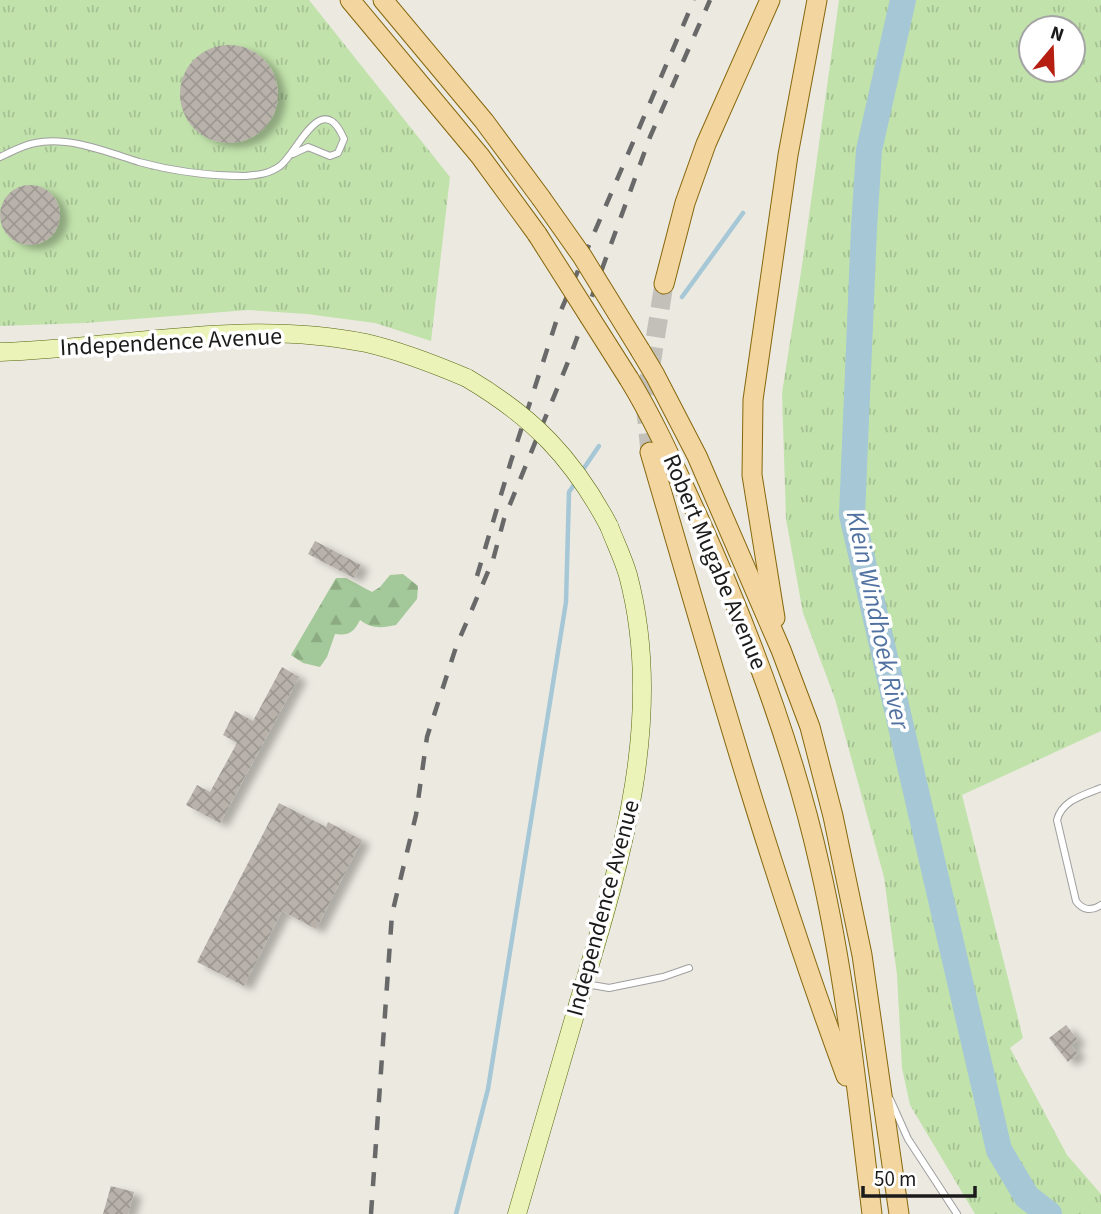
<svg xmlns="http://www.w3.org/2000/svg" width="1101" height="1214" viewBox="0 0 1101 1214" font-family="'Source Sans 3',sans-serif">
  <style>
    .grass { fill: url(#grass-tufts); fill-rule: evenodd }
    .forest { fill: url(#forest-firs) }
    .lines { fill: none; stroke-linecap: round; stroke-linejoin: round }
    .stream { stroke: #a5c7d6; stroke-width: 4.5 }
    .river { stroke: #a5c7d6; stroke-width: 26 }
    .building { fill: url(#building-cross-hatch); filter: url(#shadow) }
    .primary-tunnel { stroke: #c2c0b9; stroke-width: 19; stroke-dasharray: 19 10; stroke-linecap: butt }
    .lane-casing { stroke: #9f9f9f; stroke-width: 8 }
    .secondary-casing { stroke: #56660e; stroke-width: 19 }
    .primary-casing { stroke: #85670d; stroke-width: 21 }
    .lane { stroke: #fff; stroke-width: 6 }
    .secondary { stroke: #ebf3b8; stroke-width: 18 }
    .primary { stroke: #f3d59f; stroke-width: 19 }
    .rail { stroke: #696969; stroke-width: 4.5; stroke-dasharray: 14 14; stroke-linecap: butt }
    .secondary-bridge-casing { stroke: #56660e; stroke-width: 19; stroke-linecap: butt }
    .primary-bridge-casing { stroke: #85670d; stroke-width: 21; stroke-linecap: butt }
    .secondary-bridge { stroke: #ebf3b8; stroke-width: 18 }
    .primary-bridge { stroke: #f3d59f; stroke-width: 19 }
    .labels { text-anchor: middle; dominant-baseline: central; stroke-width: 7; stroke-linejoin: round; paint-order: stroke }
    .street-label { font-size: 24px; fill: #1b1b1b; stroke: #fff }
    .water-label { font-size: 26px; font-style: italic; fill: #5172a1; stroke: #fff }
  </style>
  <defs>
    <pattern id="grass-tufts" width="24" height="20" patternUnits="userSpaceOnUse" patternTransform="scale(1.75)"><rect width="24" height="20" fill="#c1e2ab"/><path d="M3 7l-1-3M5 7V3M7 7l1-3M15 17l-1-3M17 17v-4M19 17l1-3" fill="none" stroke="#a5c193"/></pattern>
    <pattern id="forest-firs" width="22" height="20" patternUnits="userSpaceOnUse" patternTransform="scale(1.75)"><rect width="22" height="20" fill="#a3c899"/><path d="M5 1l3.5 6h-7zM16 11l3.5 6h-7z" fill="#8cab83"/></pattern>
    <pattern id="building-cross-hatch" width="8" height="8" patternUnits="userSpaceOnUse" patternTransform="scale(1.75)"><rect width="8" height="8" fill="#b8b2ab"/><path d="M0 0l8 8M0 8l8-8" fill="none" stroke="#9e9893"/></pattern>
    <filter id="shadow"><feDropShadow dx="8" dy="4.5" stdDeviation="3.5" flood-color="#0004"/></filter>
  </defs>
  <rect width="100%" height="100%" fill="#ece9e1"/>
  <g class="grass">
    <path d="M0,0H309L450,177L431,341L375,323L307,314L248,310L85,323L0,326Z"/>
    <path d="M839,0H1101V731L962,795L1023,1038L1010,1048L1067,1155L1101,1194V1214H975L910,1105L902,1068L897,975L884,877L835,699L803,613L786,519L782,393L803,259ZM1031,28H1073V70H1031Z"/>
  </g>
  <path class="forest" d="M403,574L418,586L417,599L396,625C382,628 371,629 360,620C354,632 349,636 335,634L327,657L320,667L303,663L291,655L336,578H346L372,592L380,587L390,575Z"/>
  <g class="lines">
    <g class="stream">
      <path d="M682,297L743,213"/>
      <path d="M582,471L599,446"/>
      <path d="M456,1214L488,1089L566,602L569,492L576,482"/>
    </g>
    <path class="river" d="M903,0L869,150L864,228L852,515L999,1150L1027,1197L1049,1214"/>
  </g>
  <g class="building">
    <circle cx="229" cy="94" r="49"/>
    <circle cx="30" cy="215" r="30"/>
    <path d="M315,541L361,565L354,578L308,554Z"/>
    <path d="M282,667L299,677L220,823L186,805L197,785L210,792L237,743L223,735L235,711L253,721Z"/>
    <path d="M279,803L326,827L328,822L362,840L316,929L282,911L244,986L197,962Z"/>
    <path d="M1066,1025L1078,1040L1071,1045L1078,1054L1068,1062L1049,1038Z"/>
    <path d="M111,1186L134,1192L128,1214H103Z"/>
  </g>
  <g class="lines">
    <path class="primary-tunnel" d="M650,452L645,402L664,284"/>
    <defs>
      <g id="lane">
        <path d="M0,157C11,152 23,145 35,143C69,136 107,152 139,162C172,171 210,176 245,176C258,175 269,174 280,166C298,152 322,87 344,139L338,153L330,156L308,147L293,154"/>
        <path d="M1101,788C1084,795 1062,800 1057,820L1076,901C1083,911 1092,911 1101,905"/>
        <path d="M586,984L609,988L663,977L689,968"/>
        <path d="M890,1099L908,1139L957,1214"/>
      </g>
      <g id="secondary">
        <path d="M0,352C121,348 246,318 366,343C401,351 434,364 467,378"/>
        <path d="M517,1214C537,1143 558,1072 579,1001C620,864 666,718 628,575C623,558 615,542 609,526"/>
      </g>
      <g id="primary">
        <path d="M350,0L480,156L537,234"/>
        <path d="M383,0L484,121L541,198"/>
        <path d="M664,284L685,203L706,144L770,0"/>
        <path d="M640,350L655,375L697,456L781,650L810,727L833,816L862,955L899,1214"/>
        <path d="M629,379C656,423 676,470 698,517C749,630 793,746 820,867C846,980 858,1099 872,1214"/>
        <path d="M650,452C711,661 770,871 846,1076"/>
        <path d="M775,618L752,475L753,400L788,155L817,0"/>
      </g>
    </defs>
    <use href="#lane" class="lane-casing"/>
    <use href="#secondary" class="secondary-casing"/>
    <use href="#primary" class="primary-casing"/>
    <use href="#lane" class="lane"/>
    <use href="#secondary" class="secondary"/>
    <use href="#primary" class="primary"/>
    <g class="rail">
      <path d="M477,576L511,461L556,322L694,0"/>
      <path d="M371,1214L392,914L416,815L427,737L456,647L493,560L504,519L570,357L650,137L710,0"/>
    </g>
    <defs>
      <path id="secondary-bridge" d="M467,378C533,417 573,458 609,526"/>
      <g id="primary-bridge">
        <path d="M541,198L582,256L640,350"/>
        <path d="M537,234L629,379"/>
      </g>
    </defs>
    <use href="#secondary-bridge" class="secondary-bridge-casing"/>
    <use href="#primary-bridge" class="primary-bridge-casing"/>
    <use href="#secondary-bridge" class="secondary-bridge"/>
    <use href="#primary-bridge" class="primary-bridge"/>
  </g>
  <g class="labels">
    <g class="street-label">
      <text transform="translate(171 342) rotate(-3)">Independence Avenue</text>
      <text transform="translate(715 562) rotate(67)">Robert Mugabe Avenue</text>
      <text transform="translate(603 908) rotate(-75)">Independence Avenue</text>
    </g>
    <g class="water-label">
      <text transform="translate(878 620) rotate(78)">Klein Windhoek River</text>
    </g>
  </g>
  <g transform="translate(1052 49) rotate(19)"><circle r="33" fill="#ffffff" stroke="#a4a4a4" stroke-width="2"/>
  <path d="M0-5L12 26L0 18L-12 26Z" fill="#b51e11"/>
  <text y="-10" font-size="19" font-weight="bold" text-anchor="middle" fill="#1b1b1b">N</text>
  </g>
  <path d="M863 1186v10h112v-10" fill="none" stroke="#1b1b1b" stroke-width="3.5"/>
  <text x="874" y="1186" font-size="21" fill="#1b1b1b" stroke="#ffffff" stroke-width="5" paint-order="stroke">50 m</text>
</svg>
